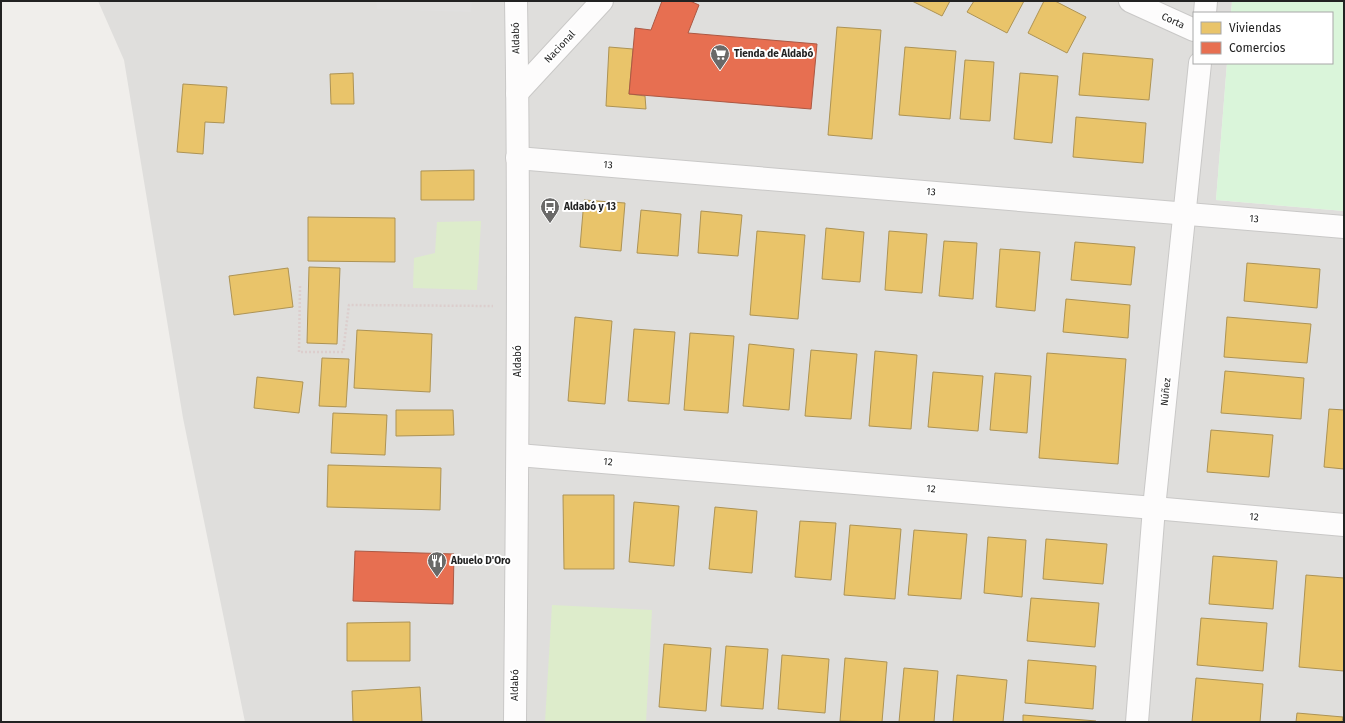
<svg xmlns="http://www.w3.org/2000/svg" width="1345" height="723" viewBox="0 0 1345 723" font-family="'Fira Sans',sans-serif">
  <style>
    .residential { fill: #dfdedc }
    .grass { fill: #ddeccb }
    .park { fill: #daf5da }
    .parking { fill: #e0dfde }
    .homes { fill: #e9c46a; stroke: #ad9354 }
    .shops { fill: #e76f51; stroke: #ac5843 }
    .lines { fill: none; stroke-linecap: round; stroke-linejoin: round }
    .minor-casing { stroke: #c9c8c7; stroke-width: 24 }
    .path { stroke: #dccecd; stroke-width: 2.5; stroke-dasharray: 2 2; stroke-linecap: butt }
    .minor { stroke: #fdfcfc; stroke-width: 22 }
    .labels { text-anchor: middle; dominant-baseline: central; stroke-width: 4; stroke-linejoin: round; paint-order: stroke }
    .street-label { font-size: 10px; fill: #222; stroke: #fff }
    .poi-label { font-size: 10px; font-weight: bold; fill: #222; stroke: #fff; text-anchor: start }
  </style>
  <rect width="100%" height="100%" fill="#f0eeeb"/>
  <path class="residential" d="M98,1H1232L1231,13H1194V63H1227L1216,200L1344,211V722H245L183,418L124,60Z"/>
  <g class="grass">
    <path d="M481,221L477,290L413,288L414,258L435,253L437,222Z"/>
    <path d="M552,605L652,610L646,722H545Z"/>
  </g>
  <path class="park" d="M1232,1H1344V211L1216,200L1227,63H1332V13H1231Z"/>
  <path class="parking" d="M376,1H472L471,12L377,9Z"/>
  <g class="homes">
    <path d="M912,1H950L942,16Z"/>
    <path d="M974,1H1024L1007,33L967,12Z"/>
    <path d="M1044,1H1055L1086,17L1067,53L1028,33Z"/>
    <path d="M837,27L881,30L872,139L828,135Z"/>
    <path d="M609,47L633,49L629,94L645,96L646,109L606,106Z"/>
    <path d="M905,47L956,51L950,119L899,115Z"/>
    <path d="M1083,53L1153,59L1149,100L1079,95Z"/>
    <path d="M965,60L994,62L990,121L960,119Z"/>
    <path d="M353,73L354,104H331L330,74Z"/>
    <path d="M1020,73L1058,76L1052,143L1014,139Z"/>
    <path d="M183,84L227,87L224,123L205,122L203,154L177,152Z"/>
    <path d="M1076,117L1146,123L1143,163L1073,157Z"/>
    <path d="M474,170V200H421V171Z"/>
    <path d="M584,200L625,203L621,251L580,247Z"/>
    <path d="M641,210L681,214L678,256L637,253Z"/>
    <path d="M701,211L742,215L738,256L698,253Z"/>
    <path d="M308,217L395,218V262L308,261Z"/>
    <path d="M826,228L864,232L860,282L822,279Z"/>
    <path d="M757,231L805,235L798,319L750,315Z"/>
    <path d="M889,231L927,234L922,293L885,290Z"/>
    <path d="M944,241L977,243L973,299L939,296Z"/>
    <path d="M1075,242L1135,247L1131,285L1071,280Z"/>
    <path d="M1000,249L1040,252L1035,311L996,307Z"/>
    <path d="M1247,263L1320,269L1317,308L1244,301Z"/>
    <path d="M309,267L340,268L337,344L307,343Z"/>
    <path d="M288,268L293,307L234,315L229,276Z"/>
    <path d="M1066,299L1130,305L1128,338L1063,332Z"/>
    <path d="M575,317L612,321L605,404L568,401Z"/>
    <path d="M1227,317L1311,324L1307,363L1224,357Z"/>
    <path d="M634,329L675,332L669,404L628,401Z"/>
    <path d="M357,330L432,334L430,392L354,388Z"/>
    <path d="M690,333L734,336L728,413L684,410Z"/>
    <path d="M749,344L794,349L789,410L743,406Z"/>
    <path d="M811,350L857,354L851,419L805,416Z"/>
    <path d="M875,351L917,355L911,429L869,426Z"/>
    <path d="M1047,353L1126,359L1118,464L1039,458Z"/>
    <path d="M322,358L349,359L346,407L319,406Z"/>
    <path d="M1225,371L1304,378L1301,419L1221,413Z"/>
    <path d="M933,372L983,376L978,431L928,427Z"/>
    <path d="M995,373L1031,376L1027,433L990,430Z"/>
    <path d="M257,377L303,382L299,413L254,408Z"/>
    <path d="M1329,409L1344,410V469L1324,467Z"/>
    <path d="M396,410H453L454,435L396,436Z"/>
    <path d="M333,413L387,415L385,455L331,453Z"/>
    <path d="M1211,430L1273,435L1269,477L1207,472Z"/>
    <path d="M328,465L441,468L440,510L327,507Z"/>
    <path d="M563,495H614V569H564Z"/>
    <path d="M634,502L679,506L674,566L629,562Z"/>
    <path d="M715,507L757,511L752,573L709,569Z"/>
    <path d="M800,521L836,523L831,580L795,577Z"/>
    <path d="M850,525L901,529L895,599L844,595Z"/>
    <path d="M914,530L967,534L961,599L908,595Z"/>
    <path d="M988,537L1026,540L1022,597L984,593Z"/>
    <path d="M1046,539L1107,544L1103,584L1043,579Z"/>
    <path d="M1213,556L1277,561L1273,609L1209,604Z"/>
    <path d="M1306,575L1344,578V671L1299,667Z"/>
    <path d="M1031,598L1099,603L1095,647L1027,641Z"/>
    <path d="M1201,618L1267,623L1263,671L1197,665Z"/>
    <path d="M410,622V661H347V623Z"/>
    <path d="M664,644L711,648L706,711L659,707Z"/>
    <path d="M726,646L768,649L763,709L721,706Z"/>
    <path d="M782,655L829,659L825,713L778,709Z"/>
    <path d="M845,658L887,662L882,722L840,721Z"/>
    <path d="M1028,660L1096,666L1093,709L1025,703Z"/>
    <path d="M904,668L938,671L934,722H899Z"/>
    <path d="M957,675L1007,680L1003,722H953Z"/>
    <path d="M1196,678L1263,684L1260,722H1192Z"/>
    <path d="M420,687L422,722H353L352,691Z"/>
    <path d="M1297,713L1343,717L1342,722H1296Z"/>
    <path d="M1023,715L1096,721V722H1023Z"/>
  </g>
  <g class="shops">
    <path d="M662,1H690L699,5L688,33L817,44L811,109L629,94L635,28L651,30Z"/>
    <path d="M355,551L454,554L453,604L353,601Z"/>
  </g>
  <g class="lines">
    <defs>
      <g id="minor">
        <path d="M1130,1L1194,30"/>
        <path d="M1205,13L1206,1"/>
        <path d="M517,93L602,1"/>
        <path d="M517,158L1344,227"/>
        <path d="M518,455L1154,508L1344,525"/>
        <path d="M515,722C517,482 520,241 516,1"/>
        <path d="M1137,722L1154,508L1200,63"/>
      </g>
    </defs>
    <use href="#minor" class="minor-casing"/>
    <path class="path" d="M300,286L299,352H343L349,305L493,306"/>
    <use href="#minor" class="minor"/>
  </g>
  <defs>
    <symbol id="supermarket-pin" viewBox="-11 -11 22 30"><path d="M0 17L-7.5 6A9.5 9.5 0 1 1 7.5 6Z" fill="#6a6968" stroke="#fff"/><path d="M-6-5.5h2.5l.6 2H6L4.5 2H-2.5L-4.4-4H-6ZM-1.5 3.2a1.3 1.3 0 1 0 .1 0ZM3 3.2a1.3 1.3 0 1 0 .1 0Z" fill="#fff"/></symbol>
    <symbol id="bus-pin" viewBox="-11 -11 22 30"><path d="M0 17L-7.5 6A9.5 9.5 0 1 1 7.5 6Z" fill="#6a6968" stroke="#fff"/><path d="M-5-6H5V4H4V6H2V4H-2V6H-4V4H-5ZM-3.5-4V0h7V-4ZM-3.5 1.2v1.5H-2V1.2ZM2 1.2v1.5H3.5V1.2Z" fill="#fff"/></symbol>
    <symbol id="restaurant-pin" viewBox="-11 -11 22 30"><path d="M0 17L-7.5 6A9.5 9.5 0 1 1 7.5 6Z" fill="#6a6968" stroke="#fff"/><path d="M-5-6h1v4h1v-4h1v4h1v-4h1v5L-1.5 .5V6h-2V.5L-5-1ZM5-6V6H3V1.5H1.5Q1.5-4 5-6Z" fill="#fff"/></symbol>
  </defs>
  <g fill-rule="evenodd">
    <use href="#supermarket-pin" x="709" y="43" width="22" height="30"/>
    <use href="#bus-pin" x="539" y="196" width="22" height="30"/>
    <use href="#restaurant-pin" x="426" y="550" width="22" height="30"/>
  </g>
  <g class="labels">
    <g class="street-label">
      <text transform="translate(1173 21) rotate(24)">Corta</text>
      <text transform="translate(516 38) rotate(-91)">Aldabó</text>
      <text transform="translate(560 47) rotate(-47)">Nacional</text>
      <text transform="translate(608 165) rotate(5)">13</text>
      <text transform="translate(931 192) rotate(5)">13</text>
      <text transform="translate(1254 219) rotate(5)">13</text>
      <text transform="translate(518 361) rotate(-90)">Aldabó</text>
      <text transform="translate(1166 392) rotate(-84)">Núñez</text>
      <text transform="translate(608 462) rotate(5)">12</text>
      <text transform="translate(931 489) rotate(5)">12</text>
      <text transform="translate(1254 517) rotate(5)">12</text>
      <text transform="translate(515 685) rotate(-89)">Aldabó</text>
    </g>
    <g class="poi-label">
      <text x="734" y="54">Tienda de Aldabó</text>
      <text x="564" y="207">Aldabó y 13</text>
      <text x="451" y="561">Abuelo D'Oro</text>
    </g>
  </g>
  <rect width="1345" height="723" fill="none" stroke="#222222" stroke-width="4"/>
  <rect x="1193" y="12" width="140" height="52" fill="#ffffff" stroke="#a7a7a7"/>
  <rect x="1201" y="22" width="20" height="12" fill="#e9c46a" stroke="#a7a7a7"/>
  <text x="1229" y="32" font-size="12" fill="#222222">Viviendas</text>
  <rect x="1201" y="42" width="20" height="12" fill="#e76f51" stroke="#a7a7a7"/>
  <text x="1229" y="52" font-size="12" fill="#222222">Comercios</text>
</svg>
